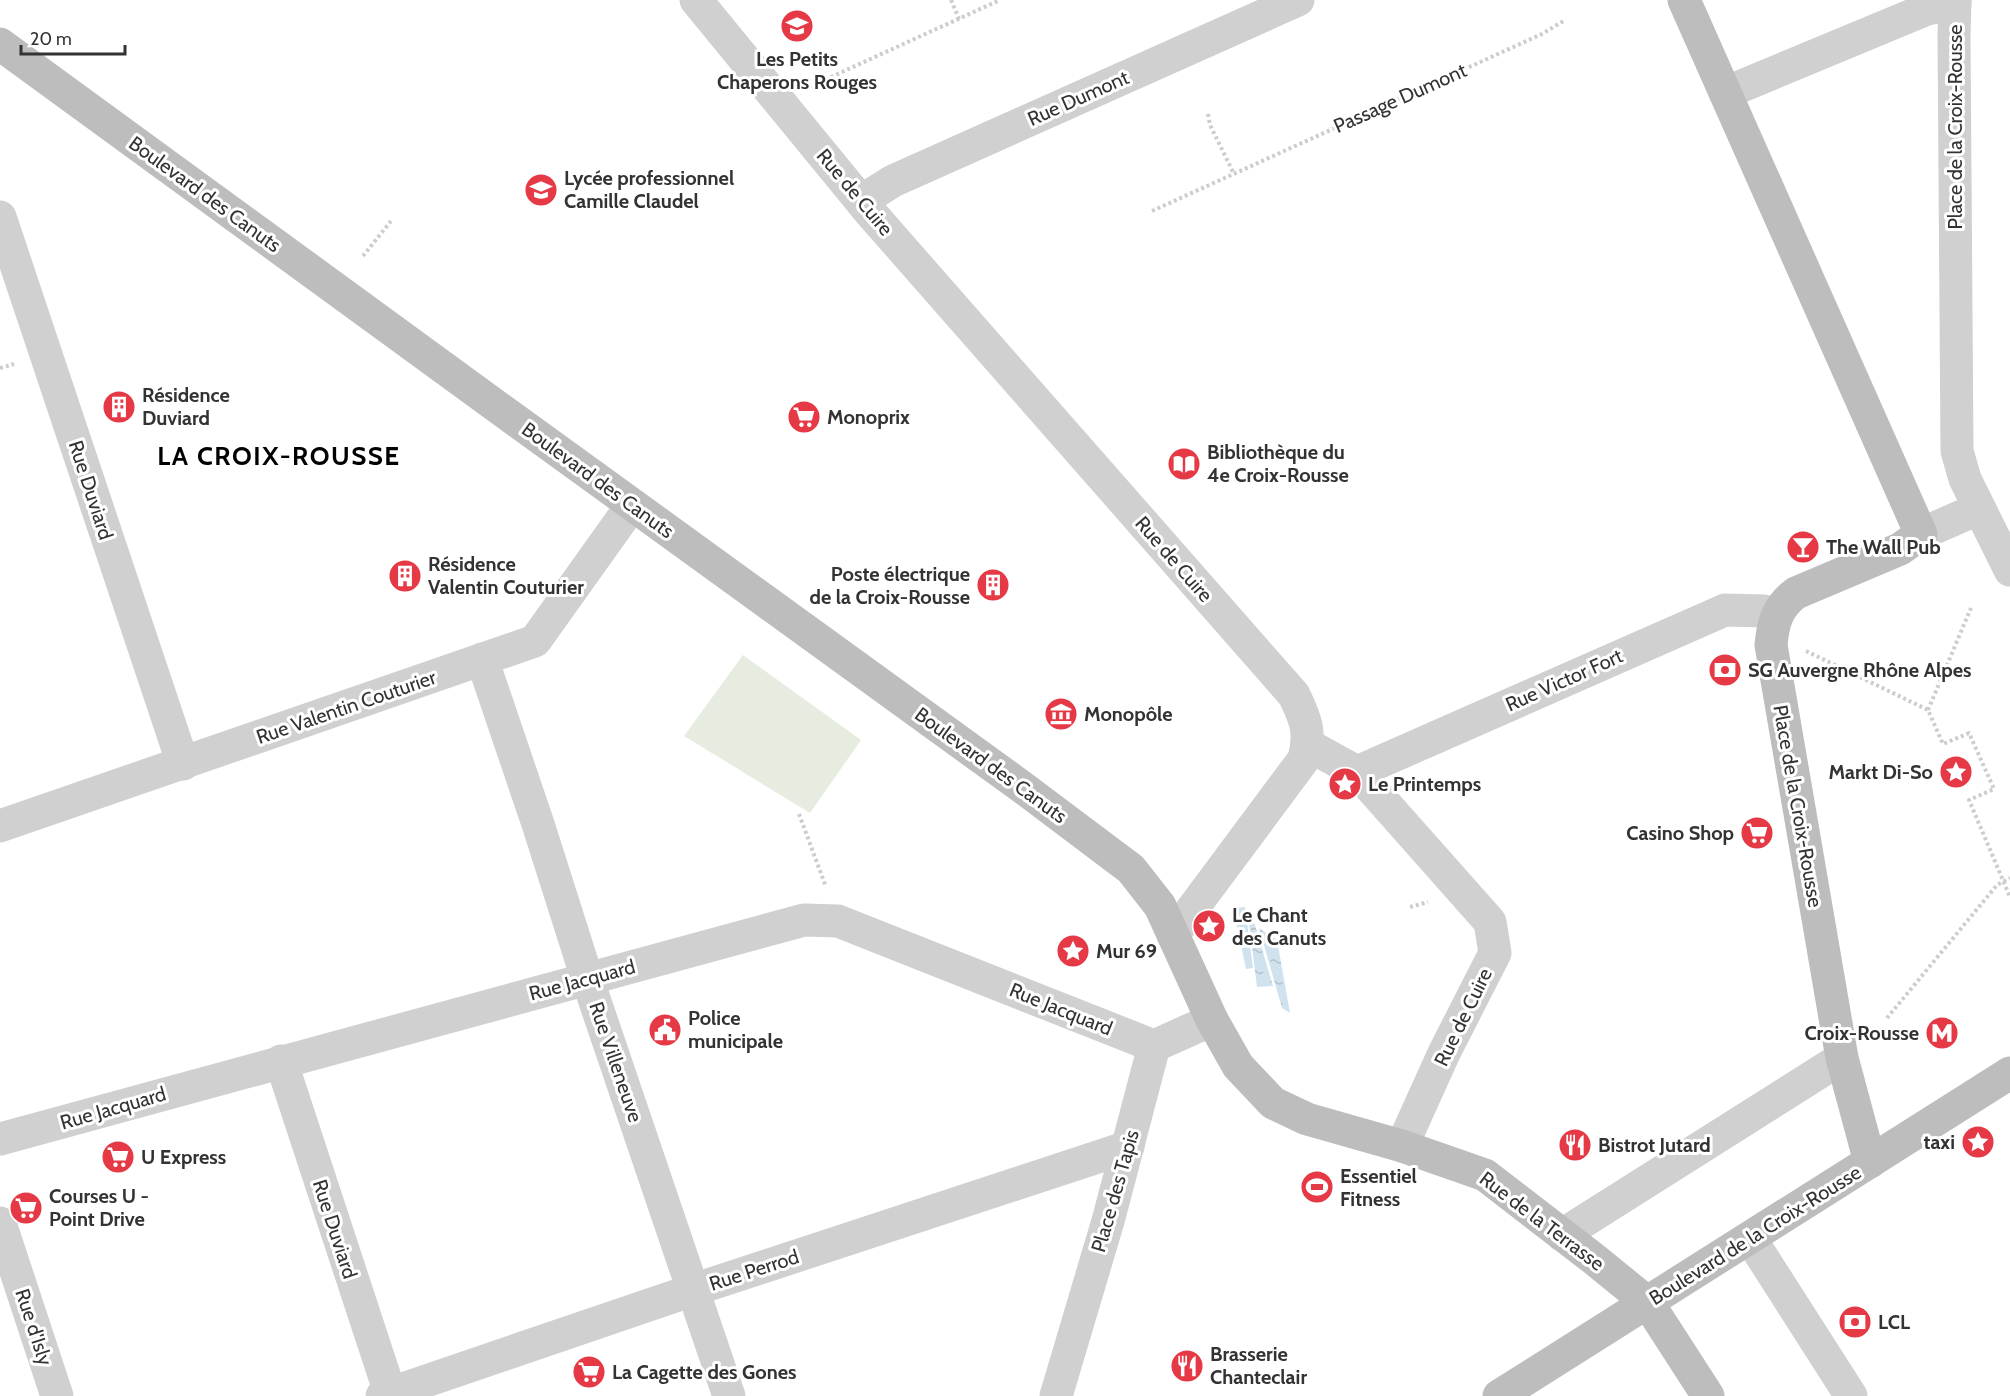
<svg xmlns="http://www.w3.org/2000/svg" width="2010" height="1396" viewBox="0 0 2010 1396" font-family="Cabin,sans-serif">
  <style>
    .grass { fill: #e6ecdf }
    .water { fill: url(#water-ripples) }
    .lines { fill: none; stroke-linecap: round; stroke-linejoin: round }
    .path { stroke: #cdcdcd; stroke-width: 4; stroke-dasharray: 3 3; stroke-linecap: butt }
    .street { stroke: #d0d0d0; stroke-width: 33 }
    .secondary { stroke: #bdbdbd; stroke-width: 33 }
    .labels { text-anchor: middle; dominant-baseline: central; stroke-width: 6; stroke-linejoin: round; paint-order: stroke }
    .poi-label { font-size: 20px; font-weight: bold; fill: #333; stroke: #fff; text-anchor: start }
    .street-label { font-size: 20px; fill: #333; stroke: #fff }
    .district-label { font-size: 26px; font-weight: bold; letter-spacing: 1.5px; fill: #000; stroke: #fff }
  </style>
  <defs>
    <pattern id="water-ripples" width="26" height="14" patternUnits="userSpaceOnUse" patternTransform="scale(1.5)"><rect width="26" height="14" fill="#cfe2ee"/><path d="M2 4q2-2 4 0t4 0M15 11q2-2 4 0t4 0" fill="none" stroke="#b2c2cd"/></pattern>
  </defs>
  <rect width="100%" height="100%" fill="#fff"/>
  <path class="grass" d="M743,655L861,740L810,813L684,736Z"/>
  <g class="water">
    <path d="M1245,907L1253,968L1246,969L1233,908Z"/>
    <path d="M1248,914L1252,915L1273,986L1257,987Z"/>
    <path d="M1259,928L1277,940L1290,1013L1282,1008Z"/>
  </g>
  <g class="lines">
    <g class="path">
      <path d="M951,0L959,19"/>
      <path d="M809,87L1000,0"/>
      <path d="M1208,114L1210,125L1234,174"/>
      <path d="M1152,211L1542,34L1565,20"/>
      <path d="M363,256L391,221"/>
      <path d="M0,368L14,364"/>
      <path d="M1806,651L1928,710L1943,744L1969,733L1994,789L1969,800L2010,897"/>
      <path d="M1928,710L1971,608"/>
      <path d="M799,814L826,887"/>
      <path d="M1410,907L1428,902"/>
      <path d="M1887,1018L1997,885L2010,878"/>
    </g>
    <g class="street">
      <path d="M696,0L869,211L1294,695C1306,720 1311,732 1304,759L1173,935"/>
      <path d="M1955,0L1954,36L1957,451L1965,479L2010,570"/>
      <path d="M1725,93L1927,9L1955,3"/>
      <path d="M861,201L893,181L1298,0"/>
      <path d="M0,217L183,764"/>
      <path d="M1921,534L1978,509"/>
      <path d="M482,659L538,824L587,978L729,1396"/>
      <path d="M1308,745L1357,772L1490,922L1495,953L1444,1053L1402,1146"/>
      <path d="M1357,772L1725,610L1764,611L1775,617"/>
      <path d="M0,826L535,641L632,505"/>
      <path d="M281,1061L391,1396"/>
      <path d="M0,1139L804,920L838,921L1154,1046"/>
      <path d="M0,1223L57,1396"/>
      <path d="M1562,1235L1842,1058"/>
      <path d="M1750,1238L1851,1396"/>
      <path d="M382,1396L693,1290L1128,1147"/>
      <path d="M1056,1396L1108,1221L1154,1046L1212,1020"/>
    </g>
    <g class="secondary">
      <path d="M1684,0L1921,534L1900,549L1796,593C1777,607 1773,623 1771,645L1842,1058L1870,1162"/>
      <path d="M0,44L481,395L1026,790L1131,869L1160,906L1212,1020L1238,1066L1273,1103L1307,1119L1402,1146L1485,1175L1594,1259L1648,1303L1708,1396"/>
      <path d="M1499,1396L2010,1073"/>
    </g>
  </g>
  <defs>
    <symbol id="school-disc" viewBox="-11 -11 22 22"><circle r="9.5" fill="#e63946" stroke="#fff"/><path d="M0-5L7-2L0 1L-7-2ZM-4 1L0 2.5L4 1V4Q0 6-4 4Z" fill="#fff"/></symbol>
    <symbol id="building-disc" viewBox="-11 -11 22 22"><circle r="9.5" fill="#e63946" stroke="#fff"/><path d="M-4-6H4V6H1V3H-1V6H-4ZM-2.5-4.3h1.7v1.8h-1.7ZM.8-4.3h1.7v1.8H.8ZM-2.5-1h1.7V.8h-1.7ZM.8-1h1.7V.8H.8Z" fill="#fff"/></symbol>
    <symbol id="supermarket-disc" viewBox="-11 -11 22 22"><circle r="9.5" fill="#e63946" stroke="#fff"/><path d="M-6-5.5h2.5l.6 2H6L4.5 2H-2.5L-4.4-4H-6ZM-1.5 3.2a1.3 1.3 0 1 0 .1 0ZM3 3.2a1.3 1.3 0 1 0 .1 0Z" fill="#fff"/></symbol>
    <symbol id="library-disc" viewBox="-11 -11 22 22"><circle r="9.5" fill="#e63946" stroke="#fff"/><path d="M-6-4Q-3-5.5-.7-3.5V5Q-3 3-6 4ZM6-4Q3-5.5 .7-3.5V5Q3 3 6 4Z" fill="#fff"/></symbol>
    <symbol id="bar-disc" viewBox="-11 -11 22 22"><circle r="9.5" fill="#e63946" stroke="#fff"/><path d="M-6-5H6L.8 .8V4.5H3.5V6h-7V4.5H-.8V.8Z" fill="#fff"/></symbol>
    <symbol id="bank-disc" viewBox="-11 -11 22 22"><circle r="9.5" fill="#e63946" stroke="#fff"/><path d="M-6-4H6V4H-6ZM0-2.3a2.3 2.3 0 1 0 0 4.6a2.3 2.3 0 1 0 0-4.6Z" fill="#fff"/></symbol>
    <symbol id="museum-disc" viewBox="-11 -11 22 22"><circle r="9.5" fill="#e63946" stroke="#fff"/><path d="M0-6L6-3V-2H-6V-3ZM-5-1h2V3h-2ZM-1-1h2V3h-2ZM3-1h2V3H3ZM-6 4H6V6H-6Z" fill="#fff"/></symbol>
    <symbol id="sight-disc" viewBox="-11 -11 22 22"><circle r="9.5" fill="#e63946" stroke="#fff"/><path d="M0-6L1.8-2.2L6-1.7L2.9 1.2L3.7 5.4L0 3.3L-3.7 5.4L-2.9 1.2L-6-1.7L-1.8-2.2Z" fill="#fff"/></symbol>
    <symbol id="civic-disc" viewBox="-11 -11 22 22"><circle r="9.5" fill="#e63946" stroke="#fff"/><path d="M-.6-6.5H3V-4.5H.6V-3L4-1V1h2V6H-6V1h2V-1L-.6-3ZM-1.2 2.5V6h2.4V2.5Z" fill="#fff"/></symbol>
    <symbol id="metro-disc" viewBox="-11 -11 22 22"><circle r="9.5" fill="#e63946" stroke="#fff"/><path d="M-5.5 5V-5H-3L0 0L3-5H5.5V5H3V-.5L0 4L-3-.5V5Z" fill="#fff"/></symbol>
    <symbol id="restaurant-disc" viewBox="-11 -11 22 22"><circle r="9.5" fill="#e63946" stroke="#fff"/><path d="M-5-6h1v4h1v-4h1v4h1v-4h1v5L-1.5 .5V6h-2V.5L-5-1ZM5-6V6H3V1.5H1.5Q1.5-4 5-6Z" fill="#fff"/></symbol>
    <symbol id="stadium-disc" viewBox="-11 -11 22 22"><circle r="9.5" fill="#e63946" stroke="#fff"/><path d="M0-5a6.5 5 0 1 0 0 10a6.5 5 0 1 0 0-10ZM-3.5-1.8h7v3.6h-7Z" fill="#fff"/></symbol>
  </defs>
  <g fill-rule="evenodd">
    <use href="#school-disc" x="778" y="7" width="38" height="38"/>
    <use href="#school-disc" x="522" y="171" width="38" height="38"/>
    <use href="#building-disc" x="100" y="388" width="38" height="38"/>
    <use href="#supermarket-disc" x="785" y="398" width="38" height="38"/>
    <use href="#library-disc" x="1165" y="445" width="38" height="38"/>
    <use href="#bar-disc" x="1784" y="528" width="38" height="38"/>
    <use href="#building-disc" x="386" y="557" width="38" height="38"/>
    <use href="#building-disc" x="974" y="566" width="38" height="38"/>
    <use href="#bank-disc" x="1706" y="651" width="38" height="38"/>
    <use href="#museum-disc" x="1042" y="695" width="38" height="38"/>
    <use href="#sight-disc" x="1937" y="753" width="38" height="38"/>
    <use href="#sight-disc" x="1326" y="765" width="38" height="38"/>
    <use href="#supermarket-disc" x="1738" y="814" width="38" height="38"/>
    <use href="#sight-disc" x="1190" y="907" width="38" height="38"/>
    <use href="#sight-disc" x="1054" y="932" width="38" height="38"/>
    <use href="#civic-disc" x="646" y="1011" width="38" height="38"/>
    <use href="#metro-disc" x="1923" y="1014" width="38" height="38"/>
    <use href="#sight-disc" x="1959" y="1123" width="38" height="38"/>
    <use href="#restaurant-disc" x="1556" y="1126" width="38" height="38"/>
    <use href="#supermarket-disc" x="99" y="1138" width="38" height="38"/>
    <use href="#stadium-disc" x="1298" y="1168" width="38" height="38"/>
    <use href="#supermarket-disc" x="7" y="1189" width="38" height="38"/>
    <use href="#bank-disc" x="1836" y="1303" width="38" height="38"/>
    <use href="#restaurant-disc" x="1168" y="1347" width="38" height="38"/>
    <use href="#supermarket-disc" x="570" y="1353" width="38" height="38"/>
  </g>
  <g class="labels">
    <g class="poi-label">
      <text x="797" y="59" text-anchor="middle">Les Petits<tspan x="797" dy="23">Chaperons Rouges</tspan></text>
      <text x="564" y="178">Lycée professionnel<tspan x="564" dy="23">Camille Claudel</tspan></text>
      <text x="142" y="395">Résidence<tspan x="142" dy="23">Duviard</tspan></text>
      <text x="827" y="417">Monoprix</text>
      <text x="1207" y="452">Bibliothèque du<tspan x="1207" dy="23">4e Croix-Rousse</tspan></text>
      <text x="1826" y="547">The Wall Pub</text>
      <text x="428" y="564">Résidence<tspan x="428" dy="23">Valentin Couturier</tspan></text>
      <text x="970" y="574" text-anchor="end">Poste électrique<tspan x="970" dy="23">de la Croix-Rousse</tspan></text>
      <text x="1748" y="670">SG Auvergne Rhône Alpes</text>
      <text x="1084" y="714">Monopôle</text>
      <text x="1933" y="772" text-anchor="end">Markt Di-So</text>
      <text x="1368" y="784">Le Printemps</text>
      <text x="1734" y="833" text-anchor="end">Casino Shop</text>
      <text x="1232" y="915">Le Chant<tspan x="1232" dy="23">des Canuts</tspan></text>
      <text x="1096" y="951">Mur 69</text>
      <text x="688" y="1018">Police<tspan x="688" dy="23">municipale</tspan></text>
      <text x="1919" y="1033" text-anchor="end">Croix-Rousse</text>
      <text x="1955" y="1142" text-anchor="end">taxi</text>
      <text x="1598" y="1145">Bistrot Jutard</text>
      <text x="141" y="1157">U Express</text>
      <text x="1340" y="1176">Essentiel<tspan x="1340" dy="23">Fitness</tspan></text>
      <text x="49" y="1196">Courses U -<tspan x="49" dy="23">Point Drive</tspan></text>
      <text x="1878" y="1322">LCL</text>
      <text x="1210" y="1354">Brasserie<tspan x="1210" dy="23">Chanteclair</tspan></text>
      <text x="612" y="1372">La Cagette des Gones</text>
    </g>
    <g class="street-label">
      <text transform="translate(1078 98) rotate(-24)">Rue Dumont</text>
      <text transform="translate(1400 98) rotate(-24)">Passage Dumont</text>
      <text transform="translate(1955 127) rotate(-90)">Place de la Croix-Rousse</text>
      <text transform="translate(855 192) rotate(50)">Rue de Cuire</text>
      <text transform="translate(205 194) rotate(36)">Boulevard des Canuts</text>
      <text transform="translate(598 480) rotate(36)">Boulevard des Canuts</text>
      <text transform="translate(91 490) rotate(72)">Rue Duviard</text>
      <text transform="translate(1174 559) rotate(49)">Rue de Cuire</text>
      <text transform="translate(1564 680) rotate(-24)">Rue Victor Fort</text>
      <text transform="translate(346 707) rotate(-19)">Rue Valentin Couturier</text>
      <text transform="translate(991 765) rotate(36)">Boulevard des Canuts</text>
      <text transform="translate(1798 806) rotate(80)">Place de la Croix-Rousse</text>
      <text transform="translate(582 980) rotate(-15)">Rue Jacquard</text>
      <text transform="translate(1061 1009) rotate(22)">Rue Jacquard</text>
      <text transform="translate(1463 1017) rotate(-64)">Rue de Cuire</text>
      <text transform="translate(616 1062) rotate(71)">Rue Villeneuve</text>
      <text transform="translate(113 1108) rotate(-16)">Rue Jacquard</text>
      <text transform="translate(1115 1191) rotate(-74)">Place des Tapis</text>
      <text transform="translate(1542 1221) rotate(37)">Rue de la Terrasse</text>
      <text transform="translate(335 1229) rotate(72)">Rue Duviard</text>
      <text transform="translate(1755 1235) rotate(-32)">Boulevard de la Croix-Rousse</text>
      <text transform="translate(754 1270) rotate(-18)">Rue Perrod</text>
      <text transform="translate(34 1327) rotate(72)">Rue d'Isly</text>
    </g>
    <g class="district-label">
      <text x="279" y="456">LA CROIX-ROUSSE</text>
    </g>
  </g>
  <path d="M21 45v9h104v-9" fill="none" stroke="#333333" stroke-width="3"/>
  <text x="30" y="45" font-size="18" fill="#333333" stroke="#ffffff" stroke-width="4.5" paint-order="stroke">20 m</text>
</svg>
